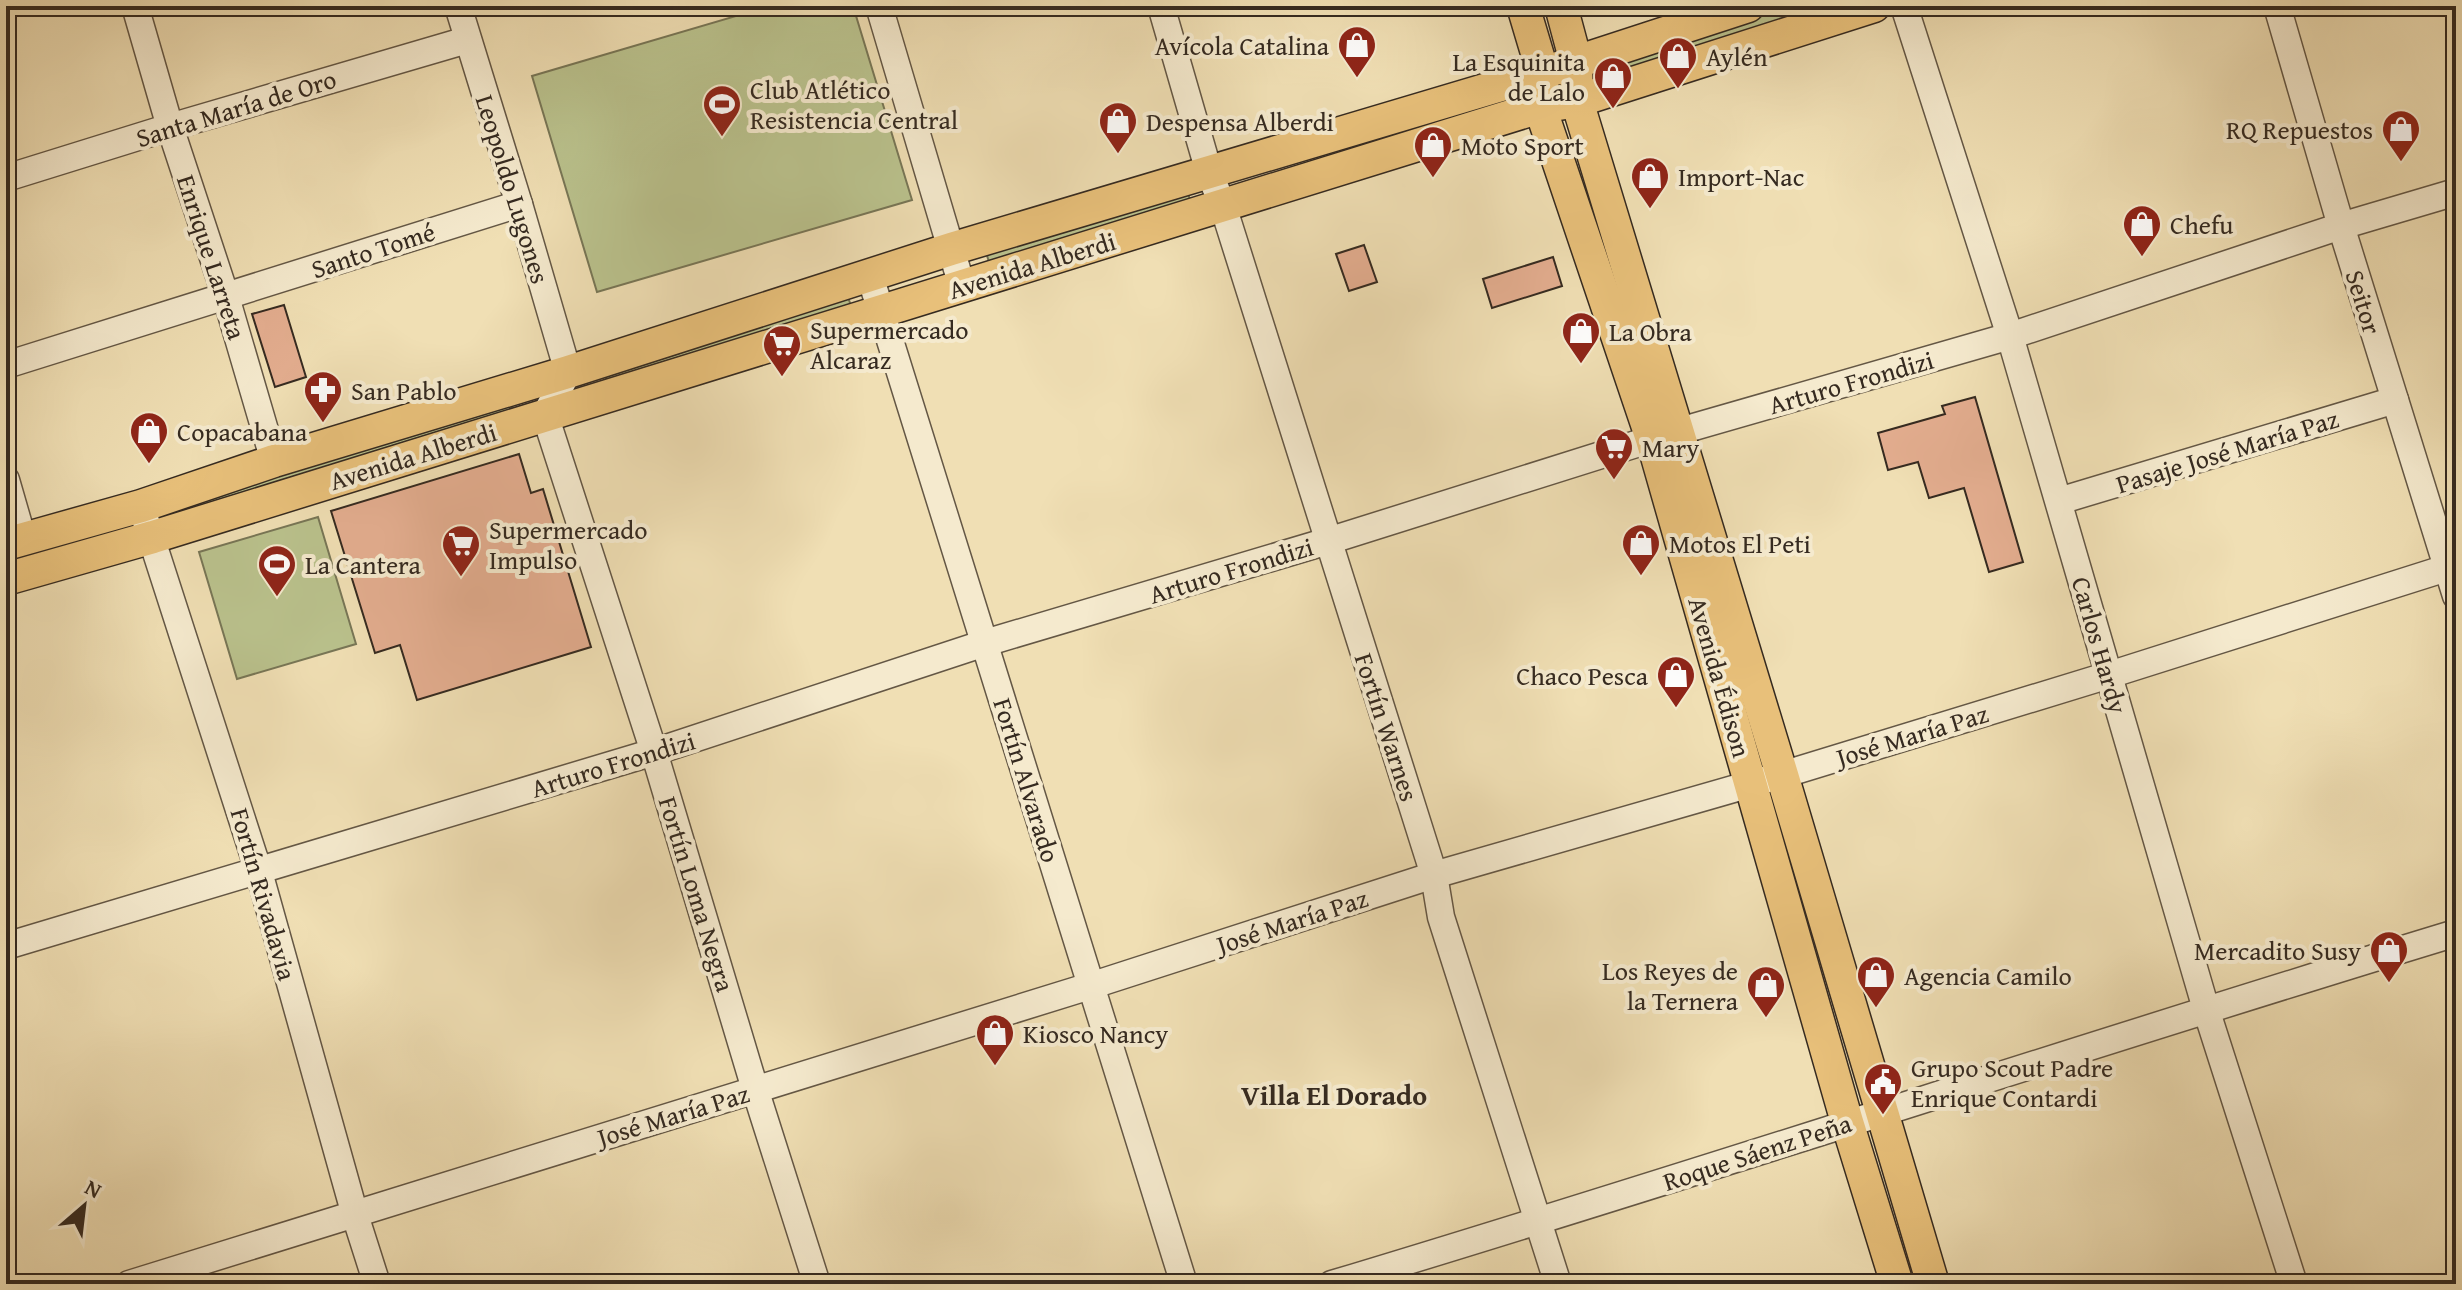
<svg xmlns="http://www.w3.org/2000/svg" width="2462" height="1290" viewBox="0 0 2462 1290" font-family="'Gentium Book Plus',serif">
  <style>
    .green { fill: #bac28d; stroke: #787656; stroke-width: 2 }
    .building { fill: #e3ad8f; stroke: #352a20; stroke-width: 2 }
    .lines { fill: none; stroke-linecap: round; stroke-linejoin: round }
    .minor-casing { stroke: #645745; stroke-width: 29 }
    .major-casing { stroke: #352a20; stroke-width: 35 }
    .minor { stroke: #f5eace; stroke-width: 26 }
    .major { stroke: #e8c07a; stroke-width: 32 }
    .labels { text-anchor: middle; dominant-baseline: central; stroke-width: 8; stroke-linejoin: round; paint-order: stroke }
    .poi-label { font-size: 26px; fill: #352a20; stroke: #f5eace; text-anchor: start }
    .street-label { font-size: 26px; fill: #352a20; stroke: #f5eace }
    .neighbourhood-label { font-size: 28px; font-weight: bold; fill: #352a20; stroke: #f5eace }
  </style>
  <rect width="100%" height="100%" fill="#f0dfb4"/>
  <filter id="stains"><feTurbulence type="fractalNoise" baseFrequency=".0025" numOctaves="4"/><feColorMatrix values="0 0 0 0 .2 0 0 0 0 .09 0 0 0 0 .02 0 0 0 .5 -.17"/></filter>
  <radialGradient id="worn" r=".72"><stop offset=".6" stop-color="#630" stop-opacity="0"/><stop offset="1" stop-color="#630" stop-opacity=".3"/></radialGradient>
  <g class="green">
    <path d="M770,6H853L912,200L597,292L532,76Z"/>
    <path d="M1789,6H1839L1595,83L1591,69Z"/>
    <path d="M1187,190L1191,203L989,262L985,249Z"/>
    <path d="M848,297L852,309L608,386L604,372Z"/>
    <path d="M510,402L513,414L177,516L173,504Z"/>
    <path d="M318,517L356,644L237,679L199,552Z"/>
  </g>
  <g class="building">
    <path d="M1364,245L1377,282L1349,291L1336,254Z"/>
    <path d="M1553,257L1562,286L1492,308L1483,279Z"/>
    <path d="M284,305L306,377L275,387L252,314Z"/>
    <path d="M1975,397L2023,562L1989,572L1964,488L1929,498L1918,462L1888,470L1878,433L1945,414L1942,406Z"/>
    <path d="M519,454L531,493L543,489L591,647L417,700L400,645L375,653L331,511Z"/>
  </g>
  <g class="lines">
    <defs>
      <g id="minor">
        <path d="M135,6L170,127L226,297L274,461"/>
        <path d="M458,6L519,204L568,372L545,415L654,752L755,1089L817,1284"/>
        <path d="M879,6L962,286"/>
        <path d="M1161,6L1209,172L1223,206L1434,875L1441,917L1558,1284"/>
        <path d="M1904,6L2010,336L2206,1009L2294,1284"/>
        <path d="M2277,6L2341,226L2456,596"/>
        <path d="M6,178L170,127L467,40"/>
        <path d="M870,276L1184,1284"/>
        <path d="M6,365L519,204"/>
        <path d="M6,480L23,539"/>
        <path d="M2059,501L2395,400"/>
        <path d="M141,506L259,872L355,1215L377,1284"/>
        <path d="M6,946L654,752L985,643L1328,541L1652,439L2010,336L2341,226L2456,192"/>
        <path d="M129,1284L1090,986L1434,875L1782,775L2109,675L2456,565"/>
        <path d="M1332,1284C1708,1171 2080,1047 2456,933"/>
      </g>
      <g id="major">
        <path d="M1523,6L1543,73L1540,107L1652,439L1847,1122L1897,1284"/>
        <path d="M1561,6L1576,62L1577,101L1782,775L1933,1284"/>
        <path d="M6,544L141,506L274,461L568,372L951,249L1555,69L1748,6"/>
        <path d="M6,579L153,537L1540,107L1577,101L1874,6"/>
      </g>
    </defs>
    <use href="#minor" class="minor-casing"/>
    <use href="#major" class="major-casing"/>
    <use href="#minor" class="minor"/>
    <use href="#major" class="major"/>
  </g>
  <defs>
    <symbol id="shop-pin" viewBox="-11 -11 22 30"><path d="M0 17L-7.5 6A9.5 9.5 0 1 1 7.5 6Z" fill="#8f2418" stroke="#f5eace"/><path d="M-5-2.5h2.3a2.7 3.5 0 0 1 5.4 0H5L5.5 6h-11ZM-1.5-2.5h3a1.5 2.3 0 0 0-3 0Z" fill="#fff"/></symbol>
    <symbol id="stadium-pin" viewBox="-11 -11 22 30"><path d="M0 17L-7.5 6A9.5 9.5 0 1 1 7.5 6Z" fill="#8f2418" stroke="#f5eace"/><path d="M0-5a6.5 5 0 1 0 0 10a6.5 5 0 1 0 0-10ZM-3.5-1.8h7v3.6h-7Z" fill="#fff"/></symbol>
    <symbol id="supermarket-pin" viewBox="-11 -11 22 30"><path d="M0 17L-7.5 6A9.5 9.5 0 1 1 7.5 6Z" fill="#8f2418" stroke="#f5eace"/><path d="M-6-5.5h2.5l.6 2H6L4.5 2H-2.5L-4.4-4H-6ZM-1.5 3.2a1.3 1.3 0 1 0 .1 0ZM3 3.2a1.3 1.3 0 1 0 .1 0Z" fill="#fff"/></symbol>
    <symbol id="pharmacy-pin" viewBox="-11 -11 22 30"><path d="M0 17L-7.5 6A9.5 9.5 0 1 1 7.5 6Z" fill="#8f2418" stroke="#f5eace"/><path d="M-2-6h4v4h4v4h-4v4h-4v-4h-4v-4h4Z" fill="#fff"/></symbol>
    <symbol id="civic-pin" viewBox="-11 -11 22 30"><path d="M0 17L-7.5 6A9.5 9.5 0 1 1 7.5 6Z" fill="#8f2418" stroke="#f5eace"/><path d="M-.6-6.5H3V-4.5H.6V-3L4-1V1h2V6H-6V1h2V-1L-.6-3ZM-1.2 2.5V6h2.4V2.5Z" fill="#fff"/></symbol>
  </defs>
  <g fill-rule="evenodd">
    <use href="#shop-pin" x="1335" y="23" width="44" height="60"/>
    <use href="#shop-pin" x="1656" y="34" width="44" height="60"/>
    <use href="#shop-pin" x="1591" y="54" width="44" height="60"/>
    <use href="#stadium-pin" x="700" y="82" width="44" height="60"/>
    <use href="#shop-pin" x="1096" y="99" width="44" height="60"/>
    <use href="#shop-pin" x="2379" y="107" width="44" height="60"/>
    <use href="#shop-pin" x="1411" y="123" width="44" height="60"/>
    <use href="#shop-pin" x="1628" y="154" width="44" height="60"/>
    <use href="#shop-pin" x="2120" y="202" width="44" height="60"/>
    <use href="#shop-pin" x="1559" y="309" width="44" height="60"/>
    <use href="#supermarket-pin" x="760" y="322" width="44" height="60"/>
    <use href="#pharmacy-pin" x="301" y="368" width="44" height="60"/>
    <use href="#shop-pin" x="127" y="409" width="44" height="60"/>
    <use href="#supermarket-pin" x="1592" y="425" width="44" height="60"/>
    <use href="#shop-pin" x="1619" y="521" width="44" height="60"/>
    <use href="#supermarket-pin" x="439" y="522" width="44" height="60"/>
    <use href="#stadium-pin" x="255" y="542" width="44" height="60"/>
    <use href="#shop-pin" x="1654" y="653" width="44" height="60"/>
    <use href="#shop-pin" x="2367" y="928" width="44" height="60"/>
    <use href="#shop-pin" x="1854" y="953" width="44" height="60"/>
    <use href="#shop-pin" x="1744" y="963" width="44" height="60"/>
    <use href="#shop-pin" x="973" y="1011" width="44" height="60"/>
    <use href="#civic-pin" x="1861" y="1060" width="44" height="60"/>
  </g>
  <g class="labels">
    <g class="poi-label">
      <text x="1329" y="45" text-anchor="end">Avícola Catalina</text>
      <text x="1706" y="56">Aylén</text>
      <text x="1585" y="61" text-anchor="end">La Esquinita<tspan x="1585" dy="30">de Lalo</tspan></text>
      <text x="750" y="89">Club Atlético<tspan x="750" dy="30">Resistencia Central</tspan></text>
      <text x="1146" y="121">Despensa Alberdi</text>
      <text x="2373" y="129" text-anchor="end">RQ Repuestos</text>
      <text x="1461" y="145">Moto Sport</text>
      <text x="1678" y="176">Import-Nac</text>
      <text x="2170" y="224">Chefu</text>
      <text x="810" y="329">Supermercado<tspan x="810" dy="30">Alcaraz</tspan></text>
      <text x="1609" y="331">La Obra</text>
      <text x="351" y="390">San Pablo</text>
      <text x="177" y="431">Copacabana</text>
      <text x="1642" y="447">Mary</text>
      <text x="489" y="529">Supermercado<tspan x="489" dy="30">Impulso</tspan></text>
      <text x="1669" y="543">Motos El Peti</text>
      <text x="305" y="564">La Cantera</text>
      <text x="1648" y="675" text-anchor="end">Chaco Pesca</text>
      <text x="2361" y="950" text-anchor="end">Mercadito Susy</text>
      <text x="1738" y="970" text-anchor="end">Los Reyes de<tspan x="1738" dy="30">la Ternera</tspan></text>
      <text x="1904" y="975">Agencia Camilo</text>
      <text x="1023" y="1033">Kiosco Nancy</text>
      <text x="1911" y="1067">Grupo Scout Padre<tspan x="1911" dy="30">Enrique Contardi</tspan></text>
    </g>
    <g class="street-label">
      <text transform="translate(236 108) rotate(-17)">Santa María de Oro</text>
      <text transform="translate(513 189) rotate(73)">Leopoldo Lugones</text>
      <text transform="translate(373 250) rotate(-18)">Santo Tomé</text>
      <text transform="translate(212 257) rotate(72)">Enrique Larreta</text>
      <text transform="translate(1032 265) rotate(-17)">Avenida Alberdi</text>
      <text transform="translate(2364 302) rotate(73)">Seitor</text>
      <text transform="translate(1851 382) rotate(-16)">Arturo Frondizi</text>
      <text transform="translate(2227 451) rotate(-17)">Pasaje José María Paz</text>
      <text transform="translate(413 456) rotate(-17)">Avenida Alberdi</text>
      <text transform="translate(1231 570) rotate(-17)">Arturo Frondizi</text>
      <text transform="translate(2100 645) rotate(74)">Carlos Hardy</text>
      <text transform="translate(1720 677) rotate(74)">Avenida Édison</text>
      <text transform="translate(1387 727) rotate(72)">Fortín Warnes</text>
      <text transform="translate(1912 735) rotate(-17)">José María Paz</text>
      <text transform="translate(613 764) rotate(-17)">Arturo Frondizi</text>
      <text transform="translate(1027 780) rotate(73)">Fortín Alvarado</text>
      <text transform="translate(264 894) rotate(74)">Fortín Rivadavia</text>
      <text transform="translate(697 894) rotate(73)">Fortín Loma Negra</text>
      <text transform="translate(1292 921) rotate(-18)">José María Paz</text>
      <text transform="translate(673 1115) rotate(-17)">José María Paz</text>
      <text transform="translate(1757 1152) rotate(-18)">Roque Sáenz Peña</text>
    </g>
    <g class="neighbourhood-label">
      <text x="1334" y="1094">Villa El Dorado</text>
    </g>
  </g>
  <rect width="2462" height="1290" fill="none" stroke="#f0dfb4" stroke-width="32"/>
  <rect x="8" y="8" width="2446" height="1274" fill="none" stroke="#352a20" stroke-width="4"/>
  <rect x="16" y="16" width="2430" height="1258" fill="none" stroke="#352a20" stroke-width="2"/>
  <g transform="translate(84 1206) rotate(28)" stroke="#f5eace" stroke-width="6" paint-order="stroke">
  <path d="M0-6L14 30L0 20L-14 30Z" fill="#352a20"/>
  <text y="-12" font-size="22" font-weight="bold" text-anchor="middle" fill="#352a20">N</text>
  </g>
  <rect width="100%" height="100%" filter="url(#stains)"/>
  <rect width="100%" height="100%" fill="url(#worn)"/>
</svg>
